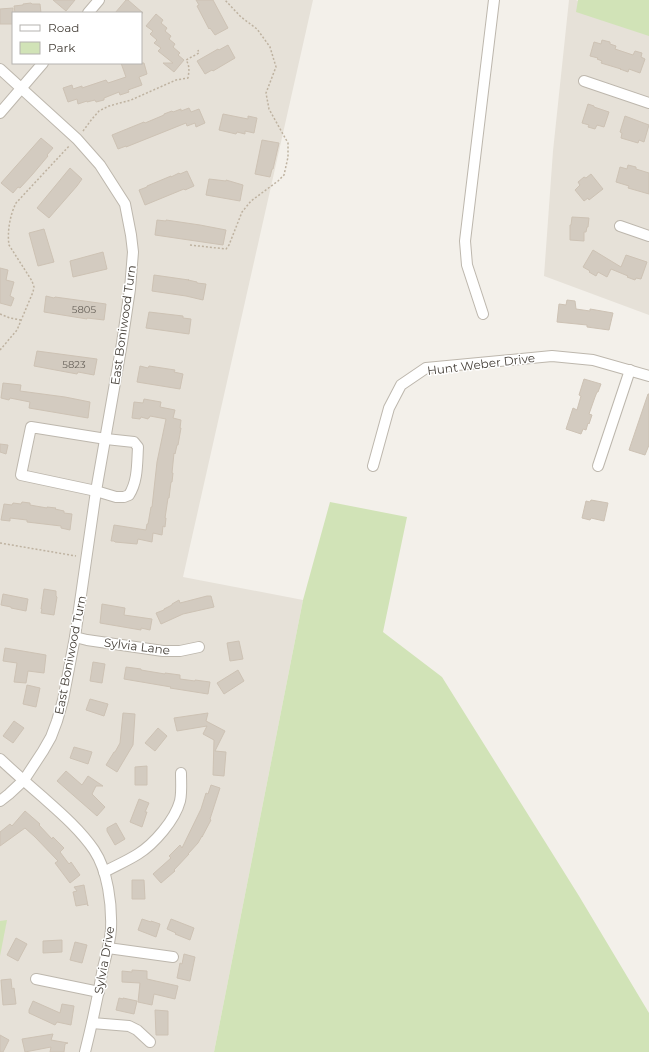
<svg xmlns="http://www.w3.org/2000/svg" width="649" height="1052" viewBox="0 0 649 1052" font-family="Montserrat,sans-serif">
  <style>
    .residential { fill: #e6e1d8; fill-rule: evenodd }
    .green { fill: #d1e3b7 }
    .building { fill: #d3cbc0; stroke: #cdc2b4 }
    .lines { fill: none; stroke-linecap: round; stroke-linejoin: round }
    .minor-casing { stroke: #bdb7ad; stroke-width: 12 }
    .path { stroke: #beb2a0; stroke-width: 1.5; stroke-dasharray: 2 2; stroke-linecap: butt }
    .minor { stroke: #fff; stroke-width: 10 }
    .labels { text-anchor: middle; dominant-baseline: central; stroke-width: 3; stroke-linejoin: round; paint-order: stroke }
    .number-label { font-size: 10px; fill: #69635b }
    .street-label { font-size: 12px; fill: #464039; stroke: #fff }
  </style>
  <rect width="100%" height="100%" fill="#f3f0ea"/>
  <g class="residential">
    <path d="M0,0H313L183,577L303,600L214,1052H0ZM13,13H141V63H13Z"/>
    <path d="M569,0H576L633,28L649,33V315L544,276L553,151Z"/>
  </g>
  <g class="green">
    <path d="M578,0H649V36L576,12Z"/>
    <path d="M330,502L407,517L383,632L442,677L579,896L649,1013V1052H214L303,600Z"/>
    <path d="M7,920L0,956V921Z"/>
  </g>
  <g class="building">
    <path d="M53,0H75L66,11Z"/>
    <path d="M126,0H128L143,13H115Z"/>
    <path d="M196,0H213L228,28L215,35L210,28L209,29L197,6L199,5Z"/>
    <path d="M31,3L32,4H40L41,13H15L14,6L23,5V4Z"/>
    <path d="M13,8V24H0V9Z"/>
    <path d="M156,14L163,20L161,23L167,28L165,31L171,36L169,39L175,44L173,47L180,53L178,55L184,60L174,72L163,63H173L158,51L161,48L154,43L157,40L150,34L153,31L146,26Z"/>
    <path d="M602,40L610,42V44L616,46L615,49L633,55L635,51L642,53L641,57L645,59L640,73L629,69L628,72L620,69H621L601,63L602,61L597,59L598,58L590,56L594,42L601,44Z"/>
    <path d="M228,45L235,58L213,71L212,70L205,74L197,61L218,49L219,50Z"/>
    <path d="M121,63H144L147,74L139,77L142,85L128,90L129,92L120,95L119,92L104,98V100L96,102L95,100L87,102V101L78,104L77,99L68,102L63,88L72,85L73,89L82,86V88L106,80L108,83L126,77Z"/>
    <path d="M588,104L594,106V107L609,112L604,127L597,125L595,129L588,127L589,125L582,123Z"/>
    <path d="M189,108L191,112L199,109L205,123L196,127L195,123L187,126L186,123L126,147V146L118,149L112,135L144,122L145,123L164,115V114L172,111L173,112L181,109V111Z"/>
    <path d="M223,114L248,119V116L257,118L254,133L245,131V134L237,132L236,134L219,130Z"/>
    <path d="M625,116L649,125L644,142L639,140L638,143L621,138L622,133L620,132Z"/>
    <path d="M41,138L53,148L47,155L48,156L32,175L20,188L18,187L13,193L1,183Z"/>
    <path d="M262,140L279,143L273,169H272L270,177L255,174Z"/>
    <path d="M628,165L636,167V169L649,173V194L628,188L629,186L616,182L620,167L627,169Z"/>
    <path d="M70,168L82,179L77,186L49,218L37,208Z"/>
    <path d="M187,171L194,186L185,190L184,189L145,205L139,190L147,187V186L171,176V177L179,173L180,174Z"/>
    <path d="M591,174L603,189L589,200L588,198L584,201L575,190L580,185L578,182L584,177L586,178Z"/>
    <path d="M209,179L226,181V180L243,185L240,201L206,195Z"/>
    <path d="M572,217L589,218L588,227H587L586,232H584V241L570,240V225H571Z"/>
    <path d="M157,220L166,221V220L200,225L226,230L223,245L155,235Z"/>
    <path d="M44,229L54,262L38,266L29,233Z"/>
    <path d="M593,250L621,267L626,255L647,262L641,279L636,278L635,280L627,277L628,276L611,269L607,277L598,272L596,276L589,272L590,271L583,267Z"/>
    <path d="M103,252L107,269L73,277L70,261Z"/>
    <path d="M0,268L8,270L6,280L14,282L10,296L14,298L11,306L0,303Z"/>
    <path d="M154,275L189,280H188L197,282V283L206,284L203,300L186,296L152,291Z"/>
    <path d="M46,296L54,298L55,297L106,304L104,320L87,318V319L44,312Z"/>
    <path d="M567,300L575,301L576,309L590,311V309L613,313L609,330L587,327V325L557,322L559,304L566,305Z"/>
    <path d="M149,312L183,316V318L191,319L189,334L146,328Z"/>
    <path d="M37,351L97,359L94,375L78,372L77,374L34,366Z"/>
    <path d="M140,366L148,368L149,366L175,370L174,372L183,374L180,389L137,382Z"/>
    <path d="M584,379L601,384L598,392H597L595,397L589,414L592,415L589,424L588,423L586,430L583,429L581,434L566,429L573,408L577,410L581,396L579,395Z"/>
    <path d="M3,383L21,385L20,391L65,397L90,402L88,418L29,408L30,402L10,398L9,400L1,398Z"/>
    <path d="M648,394H649V445L645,455L629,450Z"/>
    <path d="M144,399L161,402L160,407L175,410L173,418L181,420L180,428H181L178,445H177L175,454L174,453L172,473H173L172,482H171L169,498H168L165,518H166L165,527L163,526L162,535L153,533L152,542L138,539L137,544L115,542L114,541H111L114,525L146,530L147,524H148L151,507H152L157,462L166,419L150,416L149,418H148V419L141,417L140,419L132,418L134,402L143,403Z"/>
    <path d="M0,444L8,445L6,454L0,452Z"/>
    <path d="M591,500L608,503L604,521L591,518L590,520L582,518L586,501L590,502Z"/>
    <path d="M22,502L30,503V505L47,508V507L56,508L55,509L64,511V513L72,514L70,530L61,528V526L27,522V520L10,518V521L1,520L4,504L12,505L13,503L21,504Z"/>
    <path d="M44,589L56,591V596L57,597L54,615L41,613L42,609H41Z"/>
    <path d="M3,594L28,599L26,611L11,608V607L1,605Z"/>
    <path d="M207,596H211L214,607L183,614L161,624L156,613L164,610V609L172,605V604L179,600L180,603Z"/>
    <path d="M102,604L125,608L124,615L152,619L150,630L141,628V630L100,623Z"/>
    <path d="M239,641L243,659L230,661L227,643Z"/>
    <path d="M5,648L46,655L44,673L28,671L26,683L14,682L17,663L3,661Z"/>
    <path d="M93,662L105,664L102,683L90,681Z"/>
    <path d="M126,667L141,669V670L165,674V673L180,675V679L195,681V680L210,682L208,694L170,688L171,687L124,679Z"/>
    <path d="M238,670L244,681L224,694L217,683Z"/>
    <path d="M27,685L40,688L36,707L23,704Z"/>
    <path d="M90,699L108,704L104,716L86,710Z"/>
    <path d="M123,713L135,714L133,745L117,772L106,765L114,752H115L120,743Z"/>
    <path d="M208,713L206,721L225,731L215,751L226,752L224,776L213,775L214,740L203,734L207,726L177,731L174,718Z"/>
    <path d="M14,721L24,728L13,743L3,736Z"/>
    <path d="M158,728L167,736L155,751L145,743Z"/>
    <path d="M74,747L92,752L88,764L70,758Z"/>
    <path d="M147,766V785H135V767Z"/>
    <path d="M66,771L82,785L88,776L103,786H96L92,794L105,807L97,816L57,781Z"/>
    <path d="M211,785L220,788L210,819L211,820L202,837V836L198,843L188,854H189L174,870L175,871L161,883L153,874L171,858L169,856L180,845L182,848L201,809L206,793L208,794Z"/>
    <path d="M139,799L149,803L145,812H147L142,827L130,822Z"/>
    <path d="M25,811L40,824L39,825L52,839L53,837L64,848L60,852L69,864L71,862L80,875L70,883L55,863L58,861L35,837L25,828L0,846V832L10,824L12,826Z"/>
    <path d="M116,823L125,839L115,845L107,831V828Z"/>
    <path d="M132,880H144L145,899H132Z"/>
    <path d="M84,885L88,906L87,904L76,906L73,892L77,891L74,887Z"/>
    <path d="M142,919L151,922V921L160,924L156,937L138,930Z"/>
    <path d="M171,919L194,928L190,940L175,934L176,933L167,929Z"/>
    <path d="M16,938L27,944L18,961L7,955Z"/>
    <path d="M62,940V952L43,953V941Z"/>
    <path d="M75,942L87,945L82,963L70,960Z"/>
    <path d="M184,954L195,957L190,981L177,978L180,963L182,964Z"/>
    <path d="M132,970L147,971V979L178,986L175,999L154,994L152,1005L138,1002L140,983L122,982V971L132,972Z"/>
    <path d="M11,979L12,989L14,988L16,1004L3,1005L1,980Z"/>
    <path d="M119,998L123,999V998L137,1001L134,1014L116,1010Z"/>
    <path d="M33,1001L60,1013L62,1004L74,1006L71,1025L57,1022L55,1025L29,1013V1010Z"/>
    <path d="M155,1010L168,1011V1035H156Z"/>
    <path d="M53,1034L51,1040L68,1043L65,1044L64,1052H50L51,1047L25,1052L22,1039Z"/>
    <path d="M0,1035L9,1040L3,1052H0Z"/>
  </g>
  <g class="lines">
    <defs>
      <g id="minor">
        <path d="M88,13L99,0"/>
        <path d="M0,69L77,139L100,165L125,204L131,235L133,252L130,289L122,343L96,491L75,637L63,700L57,721L51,737L43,751L24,780L9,794L0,801"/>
        <path d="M584,81L649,103"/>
        <path d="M0,113L43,63"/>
        <path d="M620,226L649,236"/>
        <path d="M483,314L467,265L465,241L494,0"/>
        <path d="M31,427L106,439L134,442L138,447C137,463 138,481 129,495L124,497H116L96,491L21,475Z"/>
        <path d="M373,466L389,408L401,385L426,368L552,356L593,360L649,376"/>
        <path d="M598,466L630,370"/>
        <path d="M75,637L87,640L163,651H180L199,647"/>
        <path d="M0,759C15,773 30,786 46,800C63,815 81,831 94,850C108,871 112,905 111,929C110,943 106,956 103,968C98,996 92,1024 85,1052"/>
        <path d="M104,872C115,866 127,861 138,854C154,844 175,820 180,801C182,792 181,782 181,773"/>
        <path d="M108,948L173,957"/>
        <path d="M36,979L99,992"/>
        <path d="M92,1023L129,1026L137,1030L150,1042"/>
      </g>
    </defs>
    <use href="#minor" class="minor-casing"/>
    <g class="path">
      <path d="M83,131L92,119L99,111L109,106L131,100L176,80L188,78C189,71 190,66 186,60L199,53L198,50"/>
      <path d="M190,245L226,249L229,245L242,212L251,201L278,181L284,175L288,157V143L269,109L266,93L274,72L276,67L270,47L257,29L241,17L225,0"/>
      <path d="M0,314L10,318L21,320"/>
      <path d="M0,350L17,330L33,292L34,287L32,281L9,245C7,232 10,215 16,203L70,145"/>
      <path d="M0,543L76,556"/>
    </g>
    <use href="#minor" class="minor"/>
  </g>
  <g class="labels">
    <g class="number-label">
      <text x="84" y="309">5805</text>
      <text x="74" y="364">5823</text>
    </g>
    <g class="street-label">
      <text transform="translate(123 325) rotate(-82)">East Boniwood Turn</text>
      <text transform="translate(481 364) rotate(-7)">Hunt Weber Drive</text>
      <text transform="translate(137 646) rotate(7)">Sylvia Lane</text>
      <text transform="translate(70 655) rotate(-79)">East Boniwood Turn</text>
      <text transform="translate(104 960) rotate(-80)">Sylvia Drive</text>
    </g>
  </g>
  <rect x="12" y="12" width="130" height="52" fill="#ffffff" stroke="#b5b3b0"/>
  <rect x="20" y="25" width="20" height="6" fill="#ffffff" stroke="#b5b3b0"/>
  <text x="48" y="32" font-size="12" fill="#464039">Road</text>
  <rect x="20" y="42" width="20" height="12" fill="#d1e3b7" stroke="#b5b3b0"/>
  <text x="48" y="52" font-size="12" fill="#464039">Park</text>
</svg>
